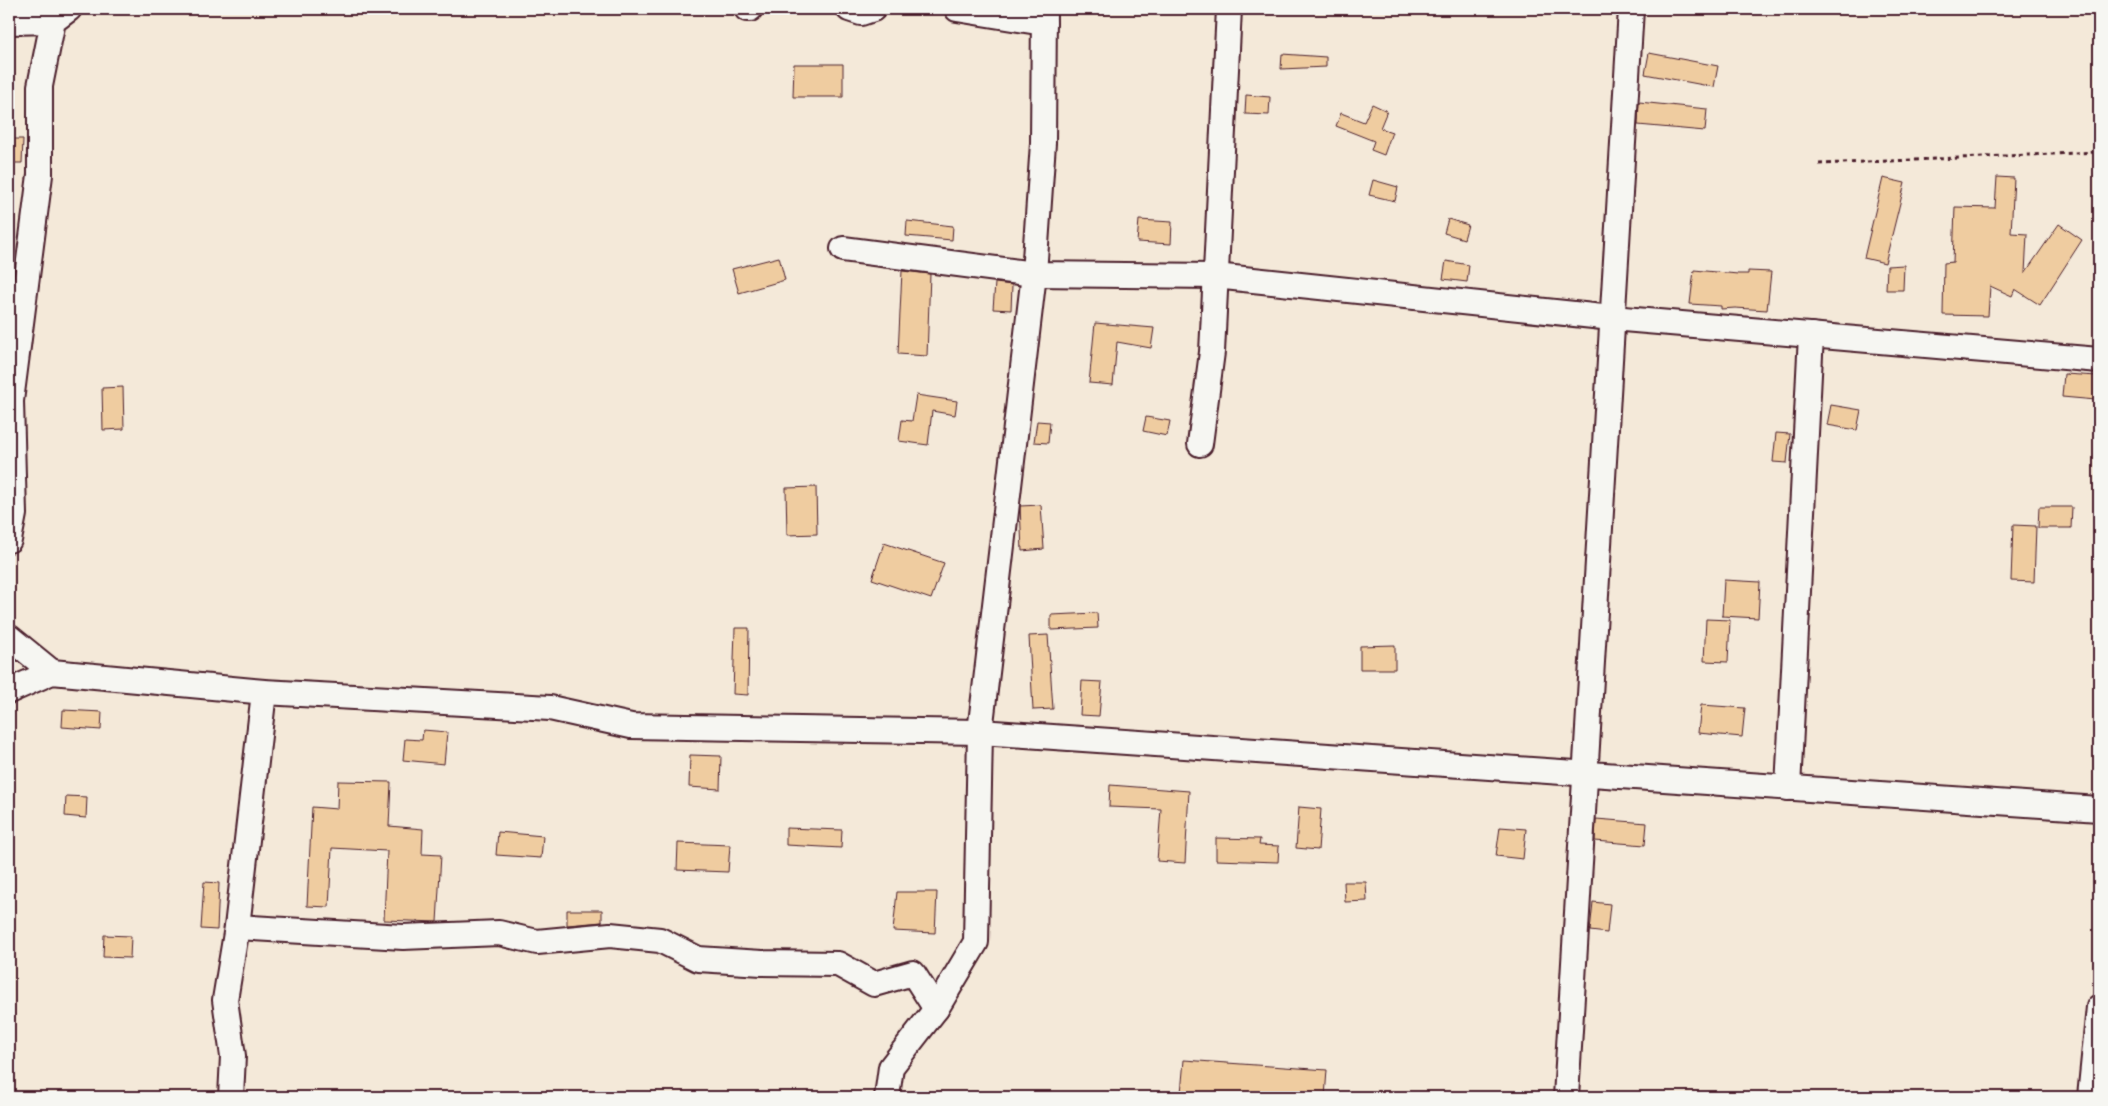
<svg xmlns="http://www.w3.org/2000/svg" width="2108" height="1106" viewBox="0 0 2108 1106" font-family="Mali,sans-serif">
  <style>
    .building { fill: #efcca0; stroke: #4a1f2b }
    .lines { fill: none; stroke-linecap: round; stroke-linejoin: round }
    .minor-casing { stroke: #4a1f2b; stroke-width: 28 }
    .path { stroke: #4a1f2b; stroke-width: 3; stroke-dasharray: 4 4; stroke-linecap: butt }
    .minor { stroke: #f6f6f2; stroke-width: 24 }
  </style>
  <rect width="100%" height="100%" fill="#f4e9d9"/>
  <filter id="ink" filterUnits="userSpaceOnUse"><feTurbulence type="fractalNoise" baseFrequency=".02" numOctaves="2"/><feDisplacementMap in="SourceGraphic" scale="10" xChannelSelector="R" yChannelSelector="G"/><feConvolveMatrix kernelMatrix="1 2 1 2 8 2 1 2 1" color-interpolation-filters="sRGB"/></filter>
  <g filter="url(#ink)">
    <g class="building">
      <path d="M1649,53L1718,66L1714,87L1645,74Z"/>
      <path d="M1282,54L1326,57V67L1281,69Z"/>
      <path d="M794,64H843V97H793Z"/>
      <path d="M1246,95L1270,97L1269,115L1245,114Z"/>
      <path d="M1639,102L1707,109L1705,131L1638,125Z"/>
      <path d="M1372,104L1387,111L1380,128L1392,132L1384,155L1371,150L1374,141L1336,126L1341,113L1364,122Z"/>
      <path d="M9,139H23L22,163H9Z"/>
      <path d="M1997,177L2014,178L2011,233L2027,234L2025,273L2059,224L2082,240L2040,305L2015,289L2012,296L1990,286L1988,316L1943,315L1944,263L1953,262L1955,207L1995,208Z"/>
      <path d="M1883,178L1905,183L1885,263L1864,258Z"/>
      <path d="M1373,180L1398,187L1395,201L1369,195Z"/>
      <path d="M1448,219L1468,225L1464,239L1444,233Z"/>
      <path d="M1139,220L1172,222L1171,244L1137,242Z"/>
      <path d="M907,221L953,226L952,240L906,236Z"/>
      <path d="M779,257L785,280L739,293L732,269Z"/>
      <path d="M1446,261L1469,265L1467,282L1443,279Z"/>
      <path d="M1904,265L1903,290H1886L1887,266Z"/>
      <path d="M1694,270L1738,274H1748V271L1771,272L1767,310L1735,308L1721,309V306L1690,304Z"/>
      <path d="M902,271L930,274L927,356L898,354Z"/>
      <path d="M995,283L1012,285L1011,310L993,309Z"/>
      <path d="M1095,323L1154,328L1151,348L1117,342L1113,385L1089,383Z"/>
      <path d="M2064,374L2098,376L2096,400L2062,397Z"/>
      <path d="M123,387L124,429L103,430L102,388Z"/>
      <path d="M916,395L957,401L955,415L932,411L928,445L899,441L902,420L912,421Z"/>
      <path d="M1831,405L1861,410L1857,430L1827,425Z"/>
      <path d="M1146,417L1170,421L1167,436L1143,431Z"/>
      <path d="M1037,421L1050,422L1048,443L1034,442Z"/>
      <path d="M1776,433L1790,434L1787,463L1773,462Z"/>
      <path d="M816,487L817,534L787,535L786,488Z"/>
      <path d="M1041,505L1044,549L1022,551L1020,506Z"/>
      <path d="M2039,507H2072L2071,528H2038Z"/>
      <path d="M2013,525L2036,526L2034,582L2011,581Z"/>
      <path d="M884,543L944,563L931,599L872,579Z"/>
      <path d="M1724,580L1760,582L1758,618L1722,616Z"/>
      <path d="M1097,613L1098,628L1051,630V615Z"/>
      <path d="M1706,619L1730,620L1728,662L1704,661Z"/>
      <path d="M735,628H749L748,695L733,694Z"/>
      <path d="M1048,635L1053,709L1033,710L1029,636Z"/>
      <path d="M1395,645V669H1360V646Z"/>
      <path d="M1082,681L1102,682L1099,716L1080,715Z"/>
      <path d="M1701,705L1745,708L1742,737L1698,733Z"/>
      <path d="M63,710L102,712L101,730L62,727Z"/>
      <path d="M423,730L447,732L444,764L403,760L405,739L422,740Z"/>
      <path d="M690,755L721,756L720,789L689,787Z"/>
      <path d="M338,781L391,782L389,826L423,829L422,854L441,855L437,922L384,920L387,851L332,848L329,907L307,906L312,807L337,809Z"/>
      <path d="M1110,785L1189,791L1185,863L1157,861L1161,809L1109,807Z"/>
      <path d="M66,796L87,797L86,818L65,816Z"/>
      <path d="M1299,807L1321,809L1318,850L1296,848Z"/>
      <path d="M1596,819L1647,823L1645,845L1595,841Z"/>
      <path d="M1500,827L1526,829L1523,859L1496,856Z"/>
      <path d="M786,828L842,830L841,848L786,845Z"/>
      <path d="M498,832L543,836L541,858L496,855Z"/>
      <path d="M1216,838L1260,839L1259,845L1279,846L1278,862L1216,860Z"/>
      <path d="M678,843L730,845L728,872L677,870Z"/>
      <path d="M204,882L219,883L217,930L201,929Z"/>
      <path d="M1344,882H1366L1367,901L1345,902Z"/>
      <path d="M897,892H937L935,933L893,931Z"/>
      <path d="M1593,902L1610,904L1607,933L1590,931Z"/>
      <path d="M567,910H602V922L567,925Z"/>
      <path d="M104,935L131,936L130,958L103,957Z"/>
      <path d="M1184,1060L1327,1070L1325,1097H1243L1181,1093Z"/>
    </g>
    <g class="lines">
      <defs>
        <g id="minor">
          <path d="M747,9H750"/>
          <path d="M849,9L861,13L873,9"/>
          <path d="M957,9L1044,23"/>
          <path d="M9,22L53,21"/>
          <path d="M843,249L1034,274L1215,276L1612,318L2099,360"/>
          <path d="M1200,444L1212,352L1229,9"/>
          <path d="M9,540L14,514L11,401L40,175V86L53,21L69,9"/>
          <path d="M9,637L52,672"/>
          <path d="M9,691L52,672L264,692L550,708L631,726L980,732L2099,809"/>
          <path d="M1788,788L1811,335"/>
          <path d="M237,927L403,937L499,933L537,942L610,935L660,940L698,959L762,963L838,964L874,984L913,973L936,1009"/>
          <path d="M231,1097L233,1056L225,1000L237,927L264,692"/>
          <path d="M887,1097L891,1067L936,1009L976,942L980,732L1034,274L1043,143L1044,9"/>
          <path d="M1566,1097L1631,9"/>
          <path d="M2090,1097L2099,1007"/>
        </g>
      </defs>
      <use href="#minor" class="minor-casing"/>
      <path class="path" d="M1819,164L2099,152"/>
      <use href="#minor" class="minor"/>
    </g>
  </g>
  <rect width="2108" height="1106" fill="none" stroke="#f6f6f2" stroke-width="30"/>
  <rect x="15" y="15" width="2078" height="1076" fill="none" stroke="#4a1f2b" stroke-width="2" filter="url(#ink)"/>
</svg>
